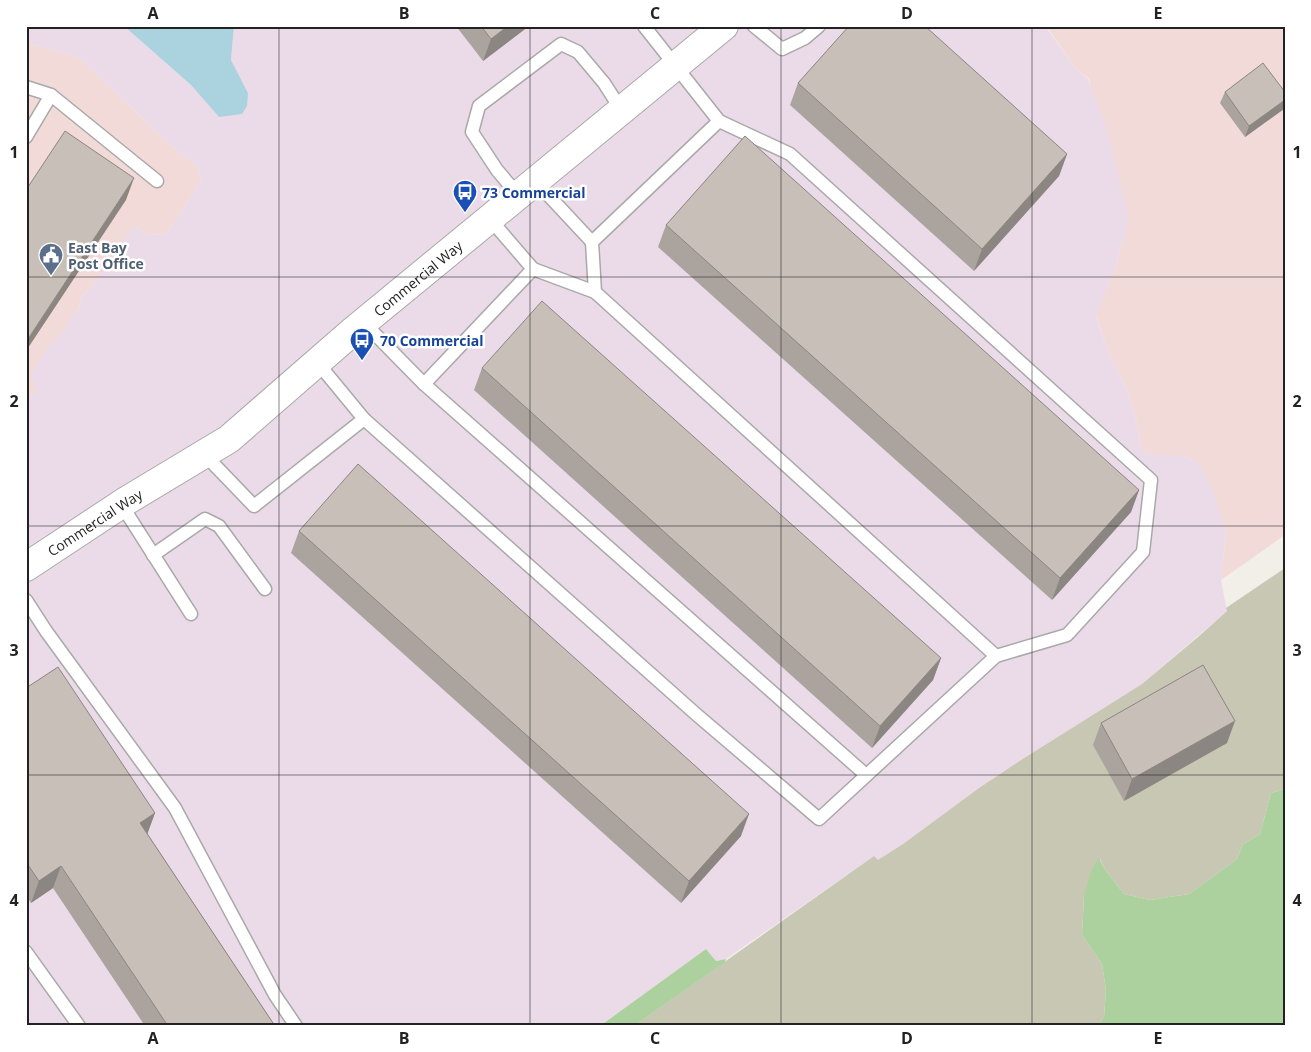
<svg xmlns="http://www.w3.org/2000/svg" width="1311" height="1052" viewBox="0 0 1311 1052" font-family="'Open Sans',sans-serif">
  <style>
    .commercial { fill: #f2dad9 }
    .industrial { fill: #ebdbe8 }
    .construction { fill: #c7c7b4 }
    .forest { fill: #add19e }
    .water { fill: #aad3df }
    .lines { fill: none; stroke-linecap: round; stroke-linejoin: round }
    .service-casing { stroke: #a9a9a9; stroke-width: 15 }
    .tertiary-casing { stroke: #a9a9a9; stroke-width: 30 }
    .service { stroke: #fff; stroke-width: 12 }
    .tertiary { stroke: #fff; stroke-width: 28 }
    .wall { fill: #aba49e }
    .shaded-wall { fill: #8b8681 }
    .building { fill: #c7bfb8; stroke: #8b8681 }
    .grid { fill: none; stroke: #222; stroke-width: 1; stroke-opacity: 0.55 }
    .labels { text-anchor: middle; dominant-baseline: central; stroke-width: 5; stroke-linejoin: round; paint-order: stroke }
    .transit-label { font-size: 14px; font-weight: bold; fill: #164399; stroke: #fff; text-anchor: start }
    .service-label { font-size: 14px; font-weight: bold; fill: #4e5e75; stroke: #fff; text-anchor: start }
    .street-label { font-size: 14px; fill: #222; stroke: #fff }
    .neatline { fill: none; stroke: #222; stroke-width: 2 }
    .grid-label { font-size: 16px; text-anchor: middle; font-weight: bold; fill: #222 }
  </style>
  <rect width="100%" height="100%" fill="#f2efe9"/>
  <g class="commercial">
    <path d="M1046,26H1285V535L1221,580L1226,532L1194,460L1181,455H1150L1142,450L1134,411L1125,385L1106,346L1096,315L1116,266L1120,248L1127,234L1089,79L1077,70Z"/>
    <path d="M26,43L78,57L177,151L198,167L201,181L167,233L151,235L135,227L92,286L81,297L79,309L71,316L67,329L48,347L36,392L26,399Z"/>
  </g>
  <path class="industrial" d="M26,26H124L191,85L219,117L248,93L231,60L234,26H1045L1077,70L1088,79L1106,125L1128,214L1127,234L1120,248L1116,266L1096,316L1106,346L1125,385L1134,411L1142,450L1150,455H1181L1194,460L1200,465L1212,488L1226,532L1221,580L1227,611L1142,684L1021,760L979,788L903,844L878,861L874,856L726,959L716,961L706,949L600,1026H26V399L36,392L31,374L48,347L66,329L71,316L79,309L81,297L92,286L130,230L135,227L151,235L167,233L201,181L198,167L177,151L78,57L26,43Z"/>
  <path class="construction" d="M1285,568V789L1271,793L1260,834L1243,844L1237,859L1189,894L1150,900L1124,894L1104,868L1100,859L1084,895L1082,935L1102,964L1106,990L1104,1017L1098,1026H634L874,856L878,860L903,844L979,788L1021,760L1142,684L1198,637L1227,611L1226,608Z"/>
  <g class="forest">
    <path d="M1285,789V1026H1098L1104,1017L1106,990L1102,964L1082,935L1084,895L1092,869L1099,858L1104,868L1124,894L1150,900L1189,894L1237,859L1243,844L1260,834L1271,793Z"/>
    <path d="M706,949L716,961L726,959L725,962L634,1026H600Z"/>
  </g>
  <path class="water" d="M124,26H234L231,60L248,93L247,106L242,114L219,117L191,85Z"/>
  <g class="lines">
    <defs>
      <g id="service">
        <path d="M754,26L782,49L805,38L819,26"/>
        <path d="M26,87L51,95L26,137"/>
        <path d="M51,95L157,181"/>
        <path d="M719,121L790,154L1151,480L1143,552L1067,635L996,656"/>
        <path d="M536,182L592,242"/>
        <path d="M519,196L497,170L472,132L479,106L561,44L578,52L604,83L622,111"/>
        <path d="M533,269L595,292L592,242L719,121L644,26"/>
        <path d="M364,323L424,384L533,269L490,219"/>
        <path d="M424,384L866,775"/>
        <path d="M364,419L697,715L819,819L996,656L595,292"/>
        <path d="M204,454L254,506L364,419L317,362"/>
        <path d="M121,504L191,614"/>
        <path d="M153,555L205,519L219,526L265,589"/>
        <path d="M26,600L46,631L175,808L275,995L296,1026"/>
        <path d="M26,952L79,1026"/>
      </g>
      <g id="tertiary">
        <path id="s1" d="M26,567L126,501L229,439L353,331L724,26"/>
      </g>
    </defs>
    <use href="#service" class="service-casing"/>
    <use href="#tertiary" class="tertiary-casing"/>
    <use href="#service" class="service"/>
    <use href="#tertiary" class="tertiary"/>
  </g>
  <g class="wall">
    <path d="M456,26H529L483,61Z"/>
    <path d="M798,83L1067,154L1059,176L974,271L790,105Z"/>
    <path d="M1225,92H1285V107L1284,109L1245,137L1220,103Z"/>
    <path d="M666,225L1139,490L1131,512L1052,600L658,247Z"/>
    <path d="M482,368L941,658L933,680L872,748L474,390Z"/>
    <path d="M299,531L741,836L681,903L291,553Z"/>
    <path d="M26,688L155,813L147,833L275,1026H145L53,888L31,903L26,896Z"/>
    <path d="M1101,723L1227,743L1124,801L1093,745Z"/>
  </g>
  <g class="shaded-wall">
    <path d="M508,26H529L483,61L491,39Z"/>
    <path d="M1285,100L1284,109L1245,137L1249,126Z"/>
    <path d="M1067,154L1059,176L974,271L982,249Z"/>
    <path d="M134,178L126,200L26,351V342Z"/>
    <path d="M1139,490L1131,512L1052,600L1060,578Z"/>
    <path d="M941,658L933,680L872,748L880,726Z"/>
    <path d="M1235,721L1227,743L1124,801L1132,779Z"/>
    <path d="M155,813L147,835L140,823Z"/>
    <path d="M749,814L741,836L681,903L689,881Z"/>
    <path d="M61,866L53,888L31,903L39,881Z"/>
  </g>
  <g class="building">
    <path d="M481,26H508L491,39Z"/>
    <path d="M849,26H925L1067,154L982,249L798,83Z"/>
    <path d="M1263,63L1285,92V100L1249,126L1225,92Z"/>
    <path d="M65,131L134,178L26,342V190Z"/>
    <path d="M745,136L1139,490L1060,578L666,225Z"/>
    <path d="M542,301L941,658L880,726L482,368Z"/>
    <path d="M358,464L749,814L689,881L299,531Z"/>
    <path d="M1203,665L1235,721L1132,779L1101,723Z"/>
    <path d="M58,667L155,813L140,823L275,1026H168L61,866L39,881L26,862V688Z"/>
  </g>
  <path class="grid" d="M279,26V1026M530,26V1026M781,26V1026M1032,26V1026M26,277H1285M26,526H1285M26,775H1285"/>
  <defs>
    <symbol id="bus-pin" viewBox="-11 -11 22 30"><path d="M0 17L-7.5 6A9.5 9.5 0 1 1 7.5 6Z" fill="#1a4fb4" stroke="#fff"/><path d="M-5-6H5V4H4V6H2V4H-2V6H-4V4H-5ZM-3.5-4V0h7V-4ZM-3.5 1.2v1.5H-2V1.2ZM2 1.2v1.5H3.5V1.2Z" fill="#fff"/></symbol>
    <symbol id="civic-pin" viewBox="-11 -11 22 30"><path d="M0 17L-7.5 6A9.5 9.5 0 1 1 7.5 6Z" fill="#5c6f8a" stroke="#fff"/><path d="M-.6-6.5H3V-4.5H.6V-3L4-1V1h2V6H-6V1h2V-1L-.6-3ZM-1.2 2.5V6h2.4V2.5Z" fill="#fff"/></symbol>
  </defs>
  <g fill-rule="evenodd">
    <use href="#bus-pin" x="451" y="178" width="28" height="38"/>
    <use href="#civic-pin" x="37" y="241" width="28" height="38"/>
    <use href="#bus-pin" x="348" y="326" width="28" height="38"/>
  </g>
  <g class="labels">
    <g class="transit-label">
      <text x="482" y="192">73 Commercial</text>
      <text x="380" y="340">70 Commercial</text>
    </g>
    <g class="service-label">
      <text x="68" y="247">East Bay<tspan x="68" dy="16">Post Office</tspan></text>
    </g>
    <g class="street-label">
      <text stroke="none"><textPath href="#s1" startOffset="488">Commercial Way</textPath></text>
      <text stroke="none"><textPath href="#s1" startOffset="82">Commercial Way</textPath></text>
    </g>
  </g>
  <rect width="1311" height="1052" fill="none" stroke="#ffffff" stroke-width="55"/>
  <rect x="28" y="28" width="1256" height="996" class="neatline"/>
  <g class="grid-label">
    <text x="153" y="19">A</text>
    <text x="404" y="19">B</text>
    <text x="655" y="19">C</text>
    <text x="907" y="19">D</text>
    <text x="1158" y="19">E</text>
    <text x="14" y="158">1</text>
    <text x="1297" y="158">1</text>
    <text x="14" y="407">2</text>
    <text x="1297" y="407">2</text>
    <text x="14" y="656">3</text>
    <text x="1297" y="656">3</text>
    <text x="14" y="906">4</text>
    <text x="1297" y="906">4</text>
    <text x="153" y="1044">A</text>
    <text x="404" y="1044">B</text>
    <text x="655" y="1044">C</text>
    <text x="907" y="1044">D</text>
    <text x="1158" y="1044">E</text>
  </g>
</svg>
